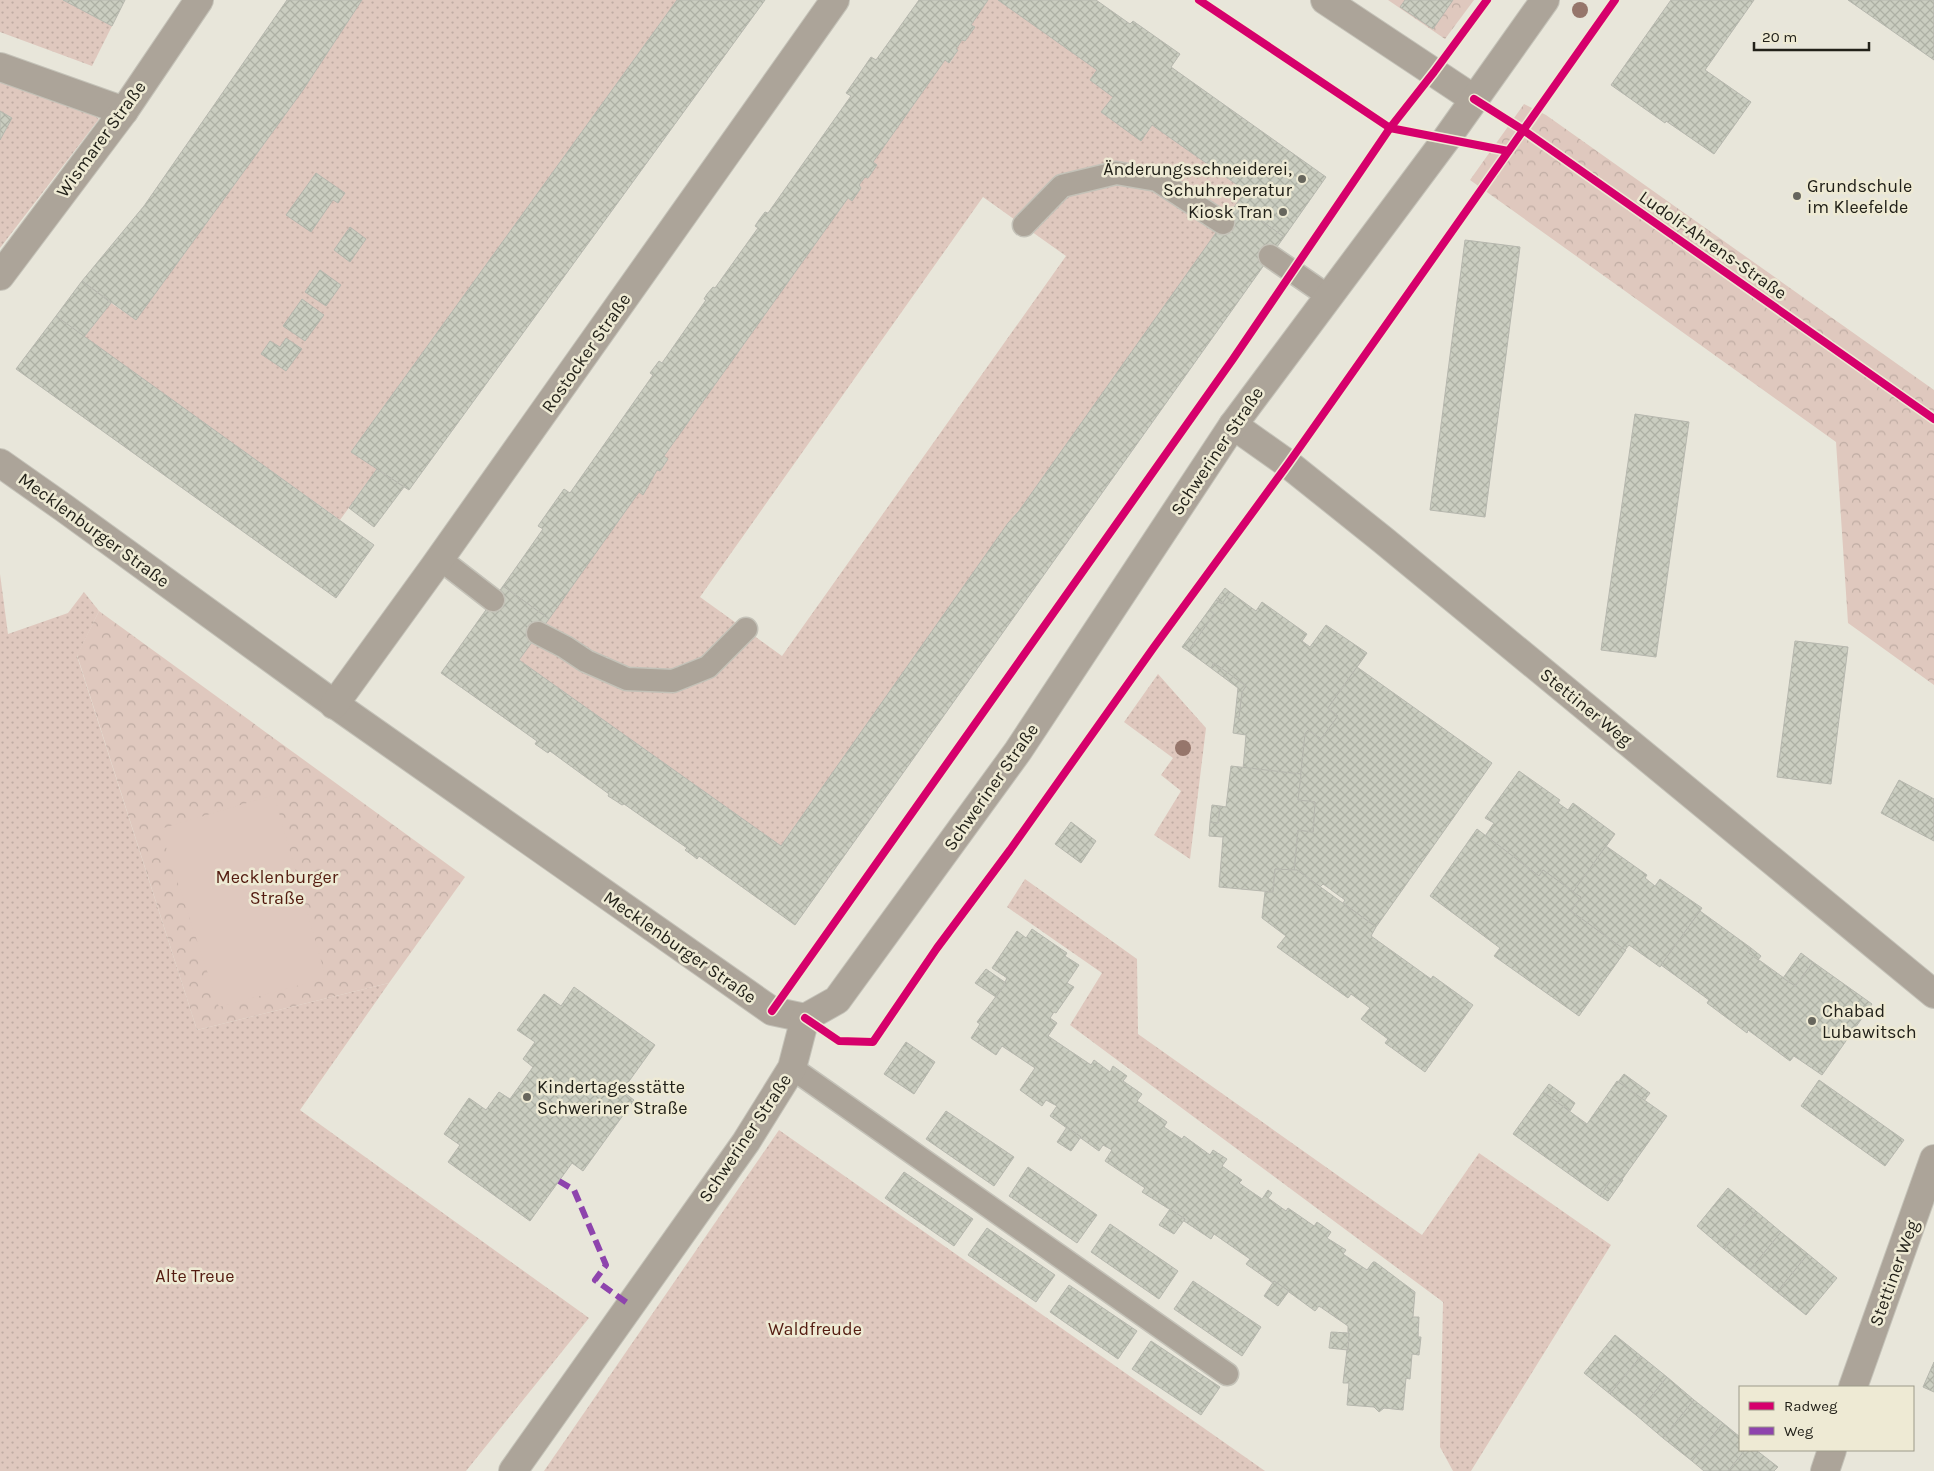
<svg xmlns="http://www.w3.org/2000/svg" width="1934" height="1471" viewBox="0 0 1934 1471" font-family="Karla,sans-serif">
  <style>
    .grass { fill: url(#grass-dots); fill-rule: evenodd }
    .park { fill: url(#park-crowns) }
    .pitch { fill: #dfc8be }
    .building { fill: url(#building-cross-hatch); stroke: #b6b7ae }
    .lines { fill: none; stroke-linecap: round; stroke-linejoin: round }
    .service-casing { stroke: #c4c2b8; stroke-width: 25 }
    .minor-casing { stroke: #c4c2b8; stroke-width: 30 }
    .service { stroke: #aca499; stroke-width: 22 }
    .minor { stroke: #aca499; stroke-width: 28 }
    .quiet { stroke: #8e44ad; stroke-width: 6; stroke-dasharray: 12 6; stroke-linecap: butt }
    .cycleway-casing { stroke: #eeead4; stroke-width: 11 }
    .cycleway { stroke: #d6006c; stroke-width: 8 }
    .tree { fill: #96766b }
    .poi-dot { fill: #67665d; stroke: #eeead4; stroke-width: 2 }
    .labels { text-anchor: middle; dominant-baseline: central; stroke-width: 5; stroke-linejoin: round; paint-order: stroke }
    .street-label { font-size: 18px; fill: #222119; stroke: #eeead4 }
    .poi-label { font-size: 18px; fill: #222119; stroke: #eeead4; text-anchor: start }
    .park-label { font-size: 18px; fill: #531b10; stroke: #eeead4 }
  </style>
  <defs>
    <pattern id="grass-dots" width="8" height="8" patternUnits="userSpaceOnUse" patternTransform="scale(1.25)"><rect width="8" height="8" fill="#dfc8be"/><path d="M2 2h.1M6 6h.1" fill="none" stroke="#bfaca3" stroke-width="1.8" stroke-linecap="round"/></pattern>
    <pattern id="park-crowns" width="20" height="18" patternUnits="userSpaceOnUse" patternTransform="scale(1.25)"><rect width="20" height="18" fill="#dfc8be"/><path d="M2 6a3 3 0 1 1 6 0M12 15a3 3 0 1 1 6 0" fill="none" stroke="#bfaca3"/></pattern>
    <pattern id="building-cross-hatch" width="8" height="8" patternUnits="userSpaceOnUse" patternTransform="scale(1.25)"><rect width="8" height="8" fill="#cacdc0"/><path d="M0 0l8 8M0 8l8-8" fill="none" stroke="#adb0a4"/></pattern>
  </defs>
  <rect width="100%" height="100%" fill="#e8e6da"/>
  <g class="grass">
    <path d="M0,0H63L112,26L92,66L0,32Z"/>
    <path d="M362,0H677L351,452L377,469L340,520L84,337L111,303L136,320L303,90Z"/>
    <path d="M988,0H998L1097,70L1090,80L1113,97L1102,113L1140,140L1152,125L1246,191L1019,511L1009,523L781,846L519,660L639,492L643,495L657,470L660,471L668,459L664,456L848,198L852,200L861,188L859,185L865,177L868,178L877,165L873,162L945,60L950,63L958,50L956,49L962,40L965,41L975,27L971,25ZM983,197L1066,256L782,656L700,597Z"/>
    <path d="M0,67L64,90L99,119L0,248V140L12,118L0,111Z"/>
    <path d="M0,574L8,634L68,613L84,592L99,611L77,656L197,1030L389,983L300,1110L589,1318L466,1471H0Z"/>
    <path d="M1158,674L1206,728L1190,859L1154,835L1181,791L1161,775L1173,758L1124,722Z"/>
    <path d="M1025,879L1137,959L1138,1034L1422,1235L1479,1153L1611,1245L1471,1471H1453L1440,1447L1443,1302L1070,1025L1102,973L1007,907Z"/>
    <path d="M779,1130L1265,1471H544Z"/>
  </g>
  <g class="park">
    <path d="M1388,0H1474L1445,39Z"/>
    <path d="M1524,104L1546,115L1934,390V685L1848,623L1836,442L1470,180Z"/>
    <path d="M99,611L465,877L389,983L197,1030L77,655Z"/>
  </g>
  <path class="pitch" d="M274,795L326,978L219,1007L160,829Z"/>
  <g class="building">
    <path d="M63,0H125L112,26Z"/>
    <path d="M287,0H362L303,90L136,320L82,281L144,206Z"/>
    <path d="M677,0H765L409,490L351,452Z"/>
    <path d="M919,0H988L971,25L975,27L965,41L962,40L956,49L958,50L949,63L945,60L873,162L877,165L868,178L865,177L859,185L861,188L852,201L848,198L664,456L668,459L660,471L657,470L643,495L639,492L549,619L503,586L543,529L538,526L564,489L570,493L653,375L650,373L659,361L662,363L706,300L704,299L707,294L713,287L715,288L758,228L755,226L759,220L765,212L768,213L851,96L846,93L858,76L871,57L876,60Z"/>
    <path d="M998,0H1096L1130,24L1133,21L1180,54L1171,67L1326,177L1284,237L1237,203L1246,191L1152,125L1141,141L1101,112L1113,97L1090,80L1097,70Z"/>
    <path d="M1405,0H1453L1433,29L1400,7Z"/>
    <path d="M1671,0H1754L1705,70L1751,102L1714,154L1666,121L1665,123L1611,85Z"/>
    <path d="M1848,0H1934V60Z"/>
    <path d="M0,111L12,118L0,140Z"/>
    <path d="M316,173L345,193L338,203L333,200L311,232L286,215Z"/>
    <path d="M1237,203L1284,237L795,925L699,856L697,859L692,855L685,850L687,848L624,804L622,805L616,801L608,796L609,794L550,751L548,753L535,744L537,741L441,673L503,586L549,619L519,660L781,846L1008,523L1019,511Z"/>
    <path d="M350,227L366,239L350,262L334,250Z"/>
    <path d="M1465,240L1520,247L1485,517L1430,510Z"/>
    <path d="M320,270L341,285L326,306L305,292Z"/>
    <path d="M82,281L111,303L84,337L56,316Z"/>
    <path d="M302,299L324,315L305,341L283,326Z"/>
    <path d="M56,316L374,545L336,598L16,369Z"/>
    <path d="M286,338L302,349L286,371L261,354L270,341L280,347Z"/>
    <path d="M1635,414L1689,422L1656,657L1601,650Z"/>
    <path d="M377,469L404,487L374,527L349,508Z"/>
    <path d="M1225,588L1230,592L1222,604L1216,600Z"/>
    <path d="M1230,592L1256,611L1262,602L1307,634L1302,641L1310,647L1326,625L1367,653L1328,708L1338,716L1321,739L1308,730L1305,734L1301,774L1243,769L1246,735L1233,733L1235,717H1239L1242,692L1246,686L1214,663L1211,668L1188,651L1214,614L1209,610L1216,600L1222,604Z"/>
    <path d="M1209,610L1214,614L1188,651L1182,647Z"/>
    <path d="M1795,641L1848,647L1831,784L1777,777Z"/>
    <path d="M1214,663L1246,686L1242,692L1239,717H1235L1238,688L1211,668Z"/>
    <path d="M1357,667L1492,763L1376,927L1343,903L1345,900L1323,884L1320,887L1297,870L1294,871L1298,830L1313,832L1315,802L1298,800L1305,734L1308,730L1321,739L1338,716L1328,708Z"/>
    <path d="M1231,766L1301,774L1298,800L1315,802L1313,832L1298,830L1294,871L1275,869L1273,892L1219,887L1223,837L1209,836L1210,822L1218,823L1220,806L1226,807Z"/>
    <path d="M1519,771L1560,800L1558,803L1568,810L1573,803L1615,834L1573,892L1543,870L1539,876L1485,836L1494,823L1485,818Z"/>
    <path d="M1899,780L1934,799V841L1881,813Z"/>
    <path d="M1212,805L1220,806L1218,823L1210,822Z"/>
    <path d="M1071,822L1096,841L1081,863L1055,844Z"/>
    <path d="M1477,829L1539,876L1543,870L1581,897L1571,911L1626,950L1579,1016L1494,956L1500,948L1430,896Z"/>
    <path d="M1606,846L1647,875L1645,878L1655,886L1660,879L1702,908L1660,967L1629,945L1625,950L1571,911L1581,897L1573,892Z"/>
    <path d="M1275,869L1297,870L1376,927L1371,936L1431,979L1433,976L1473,1005L1425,1072L1385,1043L1388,1039L1361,1019L1370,1008L1351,994L1348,998L1277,947L1286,936L1262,918L1265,892H1273Z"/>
    <path d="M1700,911L1751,948L1748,952L1795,986L1813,962L1872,1004L1822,1075L1794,1056L1790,1061L1748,1030L1747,1033L1707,1003L1709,1000L1661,965Z"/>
    <path d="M1032,929L1067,953L1065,956L1079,965L1067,983L1074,987L1056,1013L1054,1012L1050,1018L1057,1023L1048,1036L1091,1065L1094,1060L1110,1072L1113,1066L1127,1076L1123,1081L1142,1094L1137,1101L1167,1122L1164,1127L1182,1139L1184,1136L1210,1155L1213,1150L1227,1159L1222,1166L1242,1180L1239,1183L1262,1199L1268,1190L1272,1193L1268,1198L1286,1211L1288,1208L1314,1226L1317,1222L1331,1232L1327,1238L1346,1250L1343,1254L1367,1270L1373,1262H1375L1415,1292L1413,1317H1419L1418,1337H1421L1419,1355L1412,1354L1410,1379L1406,1378L1403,1410L1384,1408L1379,1412L1374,1407L1347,1405L1349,1383H1343L1349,1333H1348V1326L1319,1306L1315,1311L1274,1281L1273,1283L1246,1264L1250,1259L1214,1234L1211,1239L1184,1221L1185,1219L1142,1192L1145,1188L1105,1161L1112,1150L1103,1145L1099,1151L1050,1116L1057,1106L1046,1100L1042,1106L1020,1090L1035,1068L1002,1046L996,1055L971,1038L980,1024L977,1022L1006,983L1005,982L1007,978L992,968L1017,931L1026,938Z"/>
    <path d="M1751,948L1761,956L1758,960L1748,952Z"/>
    <path d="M1801,953L1813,962L1795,986L1783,978Z"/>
    <path d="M986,969L1006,983L996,997L975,983Z"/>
    <path d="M574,987L655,1045L622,1091L634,1100L583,1171L572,1163L530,1221L448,1162L460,1145L444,1134L469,1098L486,1110L499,1092L510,1099L533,1067L523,1059L535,1042L517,1030L544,994L561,1006Z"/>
    <path d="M906,1042L935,1062L914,1094L884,1074Z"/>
    <path d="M1624,1074L1650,1093L1644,1101L1618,1082Z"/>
    <path d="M1819,1080L1904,1140L1885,1166L1801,1106Z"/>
    <path d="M1617,1081L1667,1116L1621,1181L1614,1176L1600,1196L1513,1134L1543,1092L1587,1124Z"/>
    <path d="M1549,1084L1575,1103L1570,1111L1543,1092Z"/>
    <path d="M946,1111L1014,1157L994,1186L926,1139Z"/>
    <path d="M1067,1127L1081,1137L1071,1151L1057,1142Z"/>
    <path d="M1028,1167L1097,1215L1077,1243L1009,1196Z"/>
    <path d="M904,1172L973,1219L954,1246L885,1198Z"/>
    <path d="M1614,1176L1623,1180L1608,1201L1600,1196Z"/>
    <path d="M1728,1188L1756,1211L1724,1249L1697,1226Z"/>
    <path d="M1170,1209L1185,1219L1174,1234L1159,1225Z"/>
    <path d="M1756,1211L1781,1232L1750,1270L1724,1249Z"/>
    <path d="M1110,1224L1178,1271L1159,1299L1091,1252Z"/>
    <path d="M987,1228L1055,1275L1036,1302L968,1255Z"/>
    <path d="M1781,1232L1808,1254L1777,1292L1750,1270Z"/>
    <path d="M1808,1254L1837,1278L1806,1315L1777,1292Z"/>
    <path d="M1193,1281L1261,1327L1242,1356L1174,1309Z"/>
    <path d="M1274,1281L1289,1291L1278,1306L1264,1296Z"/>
    <path d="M1069,1285L1137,1331L1118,1359L1050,1312Z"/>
    <path d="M1331,1332L1349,1333L1348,1350L1329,1348Z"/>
    <path d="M1615,1335L1641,1356L1610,1394L1584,1373Z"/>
    <path d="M1151,1341L1220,1387L1201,1415L1132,1369Z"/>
    <path d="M1641,1356L1667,1377L1636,1415L1610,1394Z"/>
    <path d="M1934,1362V1392L1923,1387Z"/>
    <path d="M1667,1377L1694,1400L1663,1438L1636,1415Z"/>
    <path d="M1694,1400L1723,1423L1692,1461L1663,1438Z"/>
    <path d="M1723,1423L1740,1437V1450H1745L1728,1471H1704L1692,1461Z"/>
    <path d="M1745,1450H1756L1778,1467L1774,1471H1728Z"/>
  </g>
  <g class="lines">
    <defs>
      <g id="service">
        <path d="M1024,225L1062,186L1116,173L1157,180L1223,223"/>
        <path d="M1270,256L1328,296"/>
        <path d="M440,559L493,600"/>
        <path d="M538,633L565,647L586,661L627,679L673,681L708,667L746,629"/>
        <path d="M792,1068L1227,1374"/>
      </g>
      <g id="minor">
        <path d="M1325,0L1474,99"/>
        <path d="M0,67L124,111"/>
        <path d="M0,276L124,111L199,0"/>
        <path d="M1233,425L1288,464L1383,540L1934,994"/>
        <path d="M0,463L64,508L323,696L772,1011L805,1018"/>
        <path d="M334,705L434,567L835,0"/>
        <path d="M1853,1387L1934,1159"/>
        <path d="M513,1471L746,1142L792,1068L805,1018L837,1000L1018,751L1233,425L1447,138L1545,0"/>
        <path d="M1825,1471L1832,1450"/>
      </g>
    </defs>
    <use href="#service" class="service-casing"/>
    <use href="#minor" class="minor-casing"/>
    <use href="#service" class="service"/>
    <use href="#minor" class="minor"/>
    <path class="quiet" d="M559,1181L574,1190L606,1265L595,1280L630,1305"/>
    <defs>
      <g id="cycleway">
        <path d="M1199,0L1390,128L1508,151"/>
        <path d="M1474,99L1523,130L1934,419"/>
        <path d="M772,1011L1233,359L1390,128L1434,72L1487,0"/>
        <path d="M805,1018L839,1041L873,1042L937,948L1010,850L1154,647L1288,464L1615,0"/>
      </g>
    </defs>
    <use href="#cycleway" class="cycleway-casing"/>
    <use href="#cycleway" class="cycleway"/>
  </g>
  <g class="tree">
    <circle cx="1580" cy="10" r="8"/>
    <circle cx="1183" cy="748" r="8"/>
  </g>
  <g class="poi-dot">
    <circle cx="1302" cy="179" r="5"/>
    <circle cx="1797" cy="196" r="5"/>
    <circle cx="1283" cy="212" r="5"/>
    <circle cx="1812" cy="1021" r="5"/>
    <circle cx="527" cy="1097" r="5"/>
  </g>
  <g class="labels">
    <g class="street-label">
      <text transform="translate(101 139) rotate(-54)">Wismarer Straße</text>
      <text transform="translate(1713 245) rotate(35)">Ludolf-Ahrens-Straße</text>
      <text transform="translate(586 353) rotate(-55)">Rostocker Straße</text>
      <text transform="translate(1217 451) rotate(-56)">Schweriner Straße</text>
      <text transform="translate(94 530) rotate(36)">Mecklenburger Straße</text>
      <text transform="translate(1586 707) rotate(39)">Stettiner Weg</text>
      <text transform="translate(991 787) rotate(-55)">Schweriner Straße</text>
      <text transform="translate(680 947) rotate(35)">Mecklenburger Straße</text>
      <text transform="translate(745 1138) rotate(-56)">Schweriner Straße</text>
      <text transform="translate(1894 1273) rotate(-70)">Stettiner Weg</text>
    </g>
    <g class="poi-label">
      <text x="1292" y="169" text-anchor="end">Änderungsschneiderei,<tspan x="1292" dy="21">Schuhreperatur</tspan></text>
      <text x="1807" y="186">Grundschule<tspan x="1807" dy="21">im Kleefelde</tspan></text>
      <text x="1273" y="212" text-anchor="end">Kiosk Tran</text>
      <text x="1822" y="1011">Chabad<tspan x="1822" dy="21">Lubawitsch</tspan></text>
      <text x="537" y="1087">Kindertagesstätte<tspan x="537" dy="21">Schweriner Straße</tspan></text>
    </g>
    <g class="park-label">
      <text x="277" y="877">Mecklenburger<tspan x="277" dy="21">Straße</tspan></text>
      <text x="195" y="1276">Alte Treue</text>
      <text x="815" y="1329">Waldfreude</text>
    </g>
  </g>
  <rect x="1739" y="1386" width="175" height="65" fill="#eeead4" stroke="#9c9a89"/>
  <rect x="1749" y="1402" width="25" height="8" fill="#d6006c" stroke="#9c9a89"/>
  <text x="1784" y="1411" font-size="15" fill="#222119">Radweg</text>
  <rect x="1749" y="1427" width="25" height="8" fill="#8e44ad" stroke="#9c9a89"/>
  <text x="1784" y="1436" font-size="15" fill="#222119">Weg</text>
  <path d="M1754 42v8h115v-8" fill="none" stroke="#222119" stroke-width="2.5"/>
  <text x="1762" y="42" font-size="15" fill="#222119" stroke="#eeead4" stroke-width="4" paint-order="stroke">20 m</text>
</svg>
